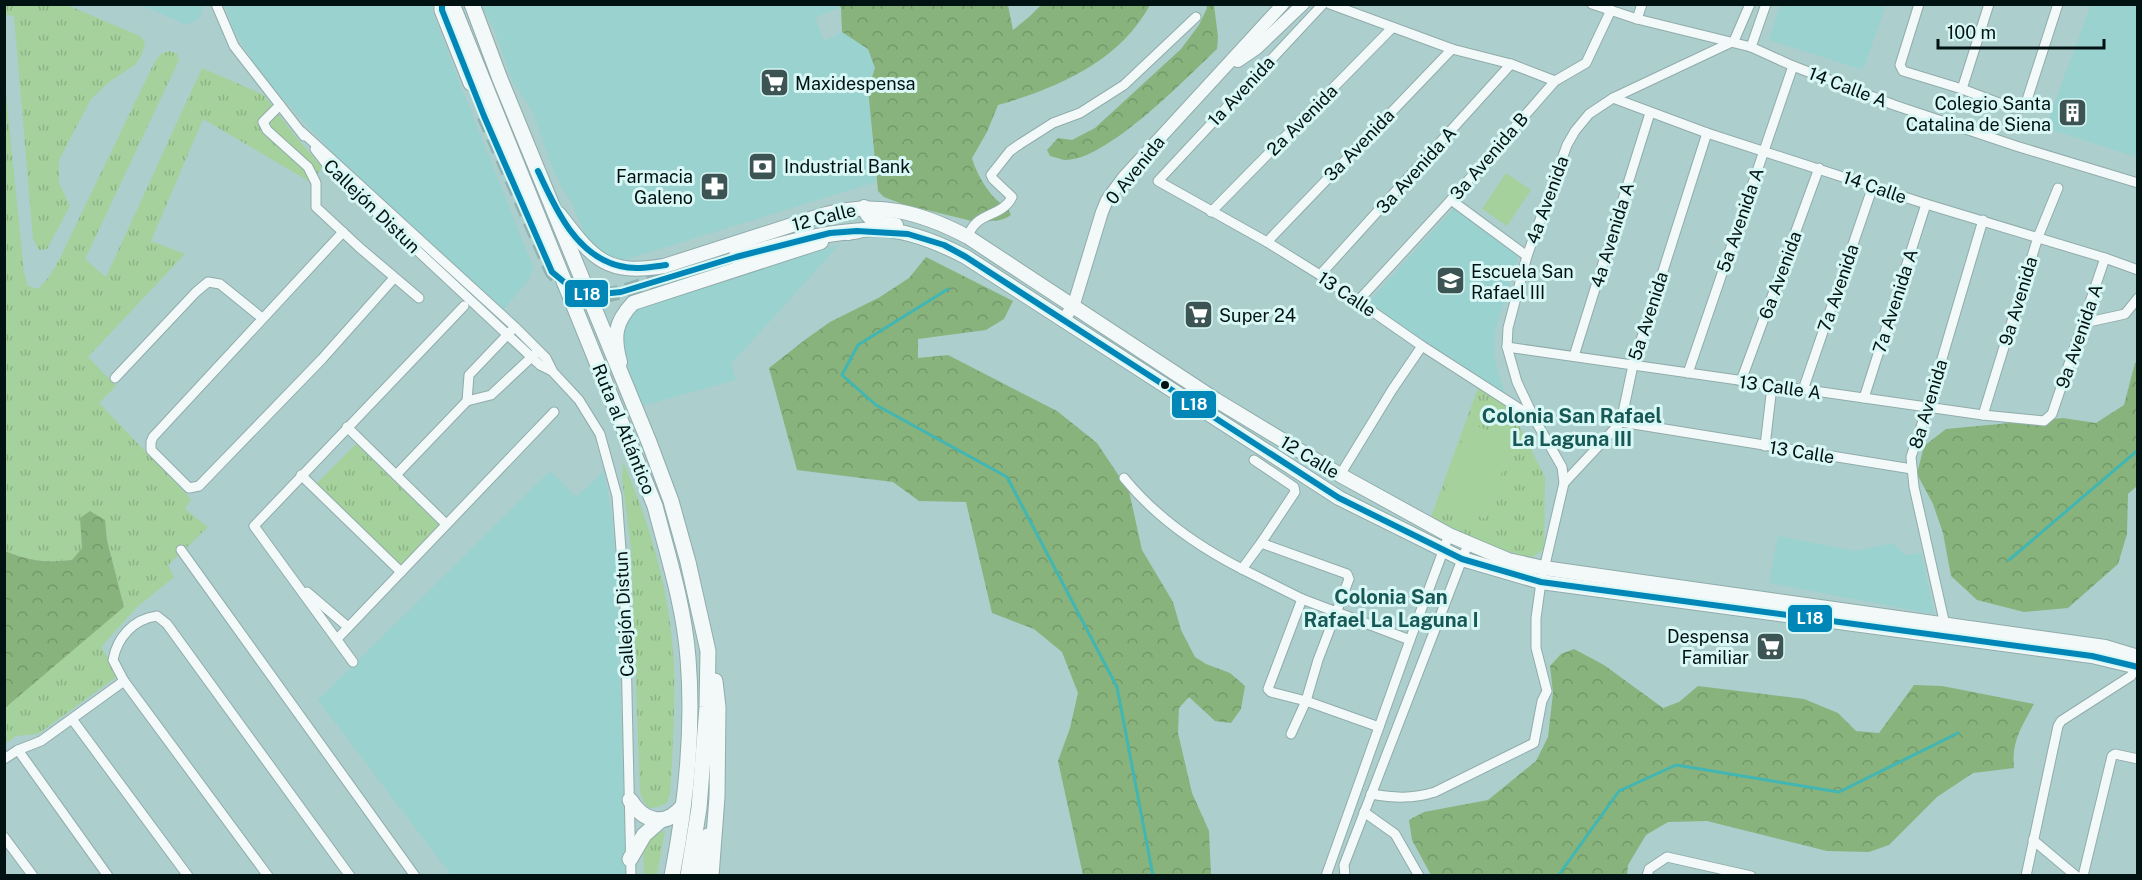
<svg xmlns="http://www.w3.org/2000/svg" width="2142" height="880" viewBox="0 0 2142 880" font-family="'Public Sans',sans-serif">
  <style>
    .built { fill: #9ad2d0 }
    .grass { fill: url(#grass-tufts) }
    .forest { fill: url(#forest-crowns) }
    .pitch { fill: #a5d19c }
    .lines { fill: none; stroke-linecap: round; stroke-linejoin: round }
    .stream { stroke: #42b6b3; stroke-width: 3 }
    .trunk-tunnel { stroke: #92b2b1; stroke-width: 15; stroke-dasharray: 15 8; stroke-linecap: butt }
    .minor-casing { stroke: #90acab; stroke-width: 11 }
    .tertiary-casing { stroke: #90acab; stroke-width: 14 }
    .secondary-casing { stroke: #90acab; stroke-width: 16 }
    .trunk-casing { stroke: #90acab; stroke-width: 17 }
    .minor { stroke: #f3f8f8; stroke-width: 9 }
    .tertiary { stroke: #f3f8f8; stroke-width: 12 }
    .secondary { stroke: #f3f8f8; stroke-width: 14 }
    .trunk { stroke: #f3f8f8; stroke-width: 15 }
    .bus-1-casing { stroke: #d8f7f5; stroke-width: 10 }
    .bus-1 { stroke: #0087b8; stroke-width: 6 }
    .bus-dot { fill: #001312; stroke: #d8f7f5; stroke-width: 2 }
    .labels { text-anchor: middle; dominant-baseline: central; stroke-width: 6; stroke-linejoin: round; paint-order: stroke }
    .poi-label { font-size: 18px; fill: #001312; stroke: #d8f7f5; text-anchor: start }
    .street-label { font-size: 18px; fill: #001312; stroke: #d8f7f5 }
    .neighbourhood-label { font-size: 20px; font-weight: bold; fill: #155856; stroke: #d8f7f5 }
    .line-badge { stroke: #d8f7f5; stroke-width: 2 }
    .badge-label { font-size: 16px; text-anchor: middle; font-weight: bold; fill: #fff }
  </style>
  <defs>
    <pattern id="grass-tufts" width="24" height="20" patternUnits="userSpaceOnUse" patternTransform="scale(1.5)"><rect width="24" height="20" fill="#a5d19c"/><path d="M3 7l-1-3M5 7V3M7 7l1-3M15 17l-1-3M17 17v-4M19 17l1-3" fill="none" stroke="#8cb385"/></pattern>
    <pattern id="forest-crowns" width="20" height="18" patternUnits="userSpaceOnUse" patternTransform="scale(1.5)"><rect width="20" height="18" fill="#88b37c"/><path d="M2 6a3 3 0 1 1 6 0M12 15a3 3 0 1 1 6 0" fill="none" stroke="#74996a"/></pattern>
  </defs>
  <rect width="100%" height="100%" fill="#accecd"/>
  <g class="built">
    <path d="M229,4L430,5L456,74L533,267L530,278L504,309L354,176L262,76L233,29L225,6Z"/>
    <path d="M141,5H202L203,10L199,19L187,25Z"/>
    <path d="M481,5H839L841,8L815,17L824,41L842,32L868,49L875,68L868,89L876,182L627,259H607L590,247L572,203L561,186L549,160L532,110L512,80L494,29Z"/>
    <path d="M1780,5V4L1886,5L1863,70L1769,40Z"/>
    <path d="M2091,5H2137V157L2045,128Z"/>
    <path d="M1454,208L1519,255L1495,330L1494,354L1498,372L1506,396L1365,306Z"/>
    <path d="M840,244L731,364L736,380L641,406L623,351L622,327L627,317L646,302L743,275Z"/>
    <path d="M550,471L576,497L604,471L612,518L617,580L626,875H451L318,700Z"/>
    <path d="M1778,536L1855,551L1892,543L1906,555L1921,553L1934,614L1769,583Z"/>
  </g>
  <g class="grass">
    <path d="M4,5H67L140,36L145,42L142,54L136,64L109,82L91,99L59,160V183L70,206L47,249L39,250L33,239L14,16L5,15Z"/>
    <path d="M170,51L177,54L179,60L85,259L106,277L202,68L264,95L296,137L322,167L312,183L203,119L151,241L185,254L88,357L116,386L99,403L191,499L185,509L208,527L168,565L174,577L137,607L101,647L119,675L38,734L16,736L5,744V708L124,606L107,540L105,520L80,518L82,548L72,560C44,563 31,561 5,551L4,74L24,273L28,286L38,289L49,277L59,260L154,63L161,54Z"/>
    <path d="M1478,388L1510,408L1545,477L1544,549L1531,558L1480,543L1431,517Z"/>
    <path d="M356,444L440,526L401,566L316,484Z"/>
    <path d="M623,462C651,525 671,597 674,666C675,708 673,751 670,794L667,803L658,807L649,808L644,802L640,792L631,547L622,479Z"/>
    <path d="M665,830L657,875H644L643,842Z"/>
  </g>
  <g class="forest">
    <path d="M839,5H1008L1013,30L1030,16L1041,5H1150C1119,62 1057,88 998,105L987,132L972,158C975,171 988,193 998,201C1006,208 1007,205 1011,215C1000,223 993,219 980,223L902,204L884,197L878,191L868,89L875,68L868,49L842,32L841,8Z"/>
    <path d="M1206,5H1214L1218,37L1217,49C1187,77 1106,162 1064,160C1060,159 1055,157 1050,156L1047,150L1058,138L1072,140L1095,128L1181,49L1199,25L1207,8Z"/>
    <path d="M926,257L1013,301L1004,319L986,330L918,339V358L948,355L1057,411L1097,443L1129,491L1142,550L1173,602L1181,630L1195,657L1206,664L1230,673L1245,686L1241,709L1231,723L1215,721L1189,697L1179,708L1178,733L1192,793L1209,831L1211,875H1083L1058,761L1070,728L1078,693L1062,652L1034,629L992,613L966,502L919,501L893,482L797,470L769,368L806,339L830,322L880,297L909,278Z"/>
    <path d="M2137,362V486L2128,494L2127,534L2118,564L2068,608L2024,612L1977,600L1951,576L1943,533L1933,504L1917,474L1924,446L1946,429L2063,418L2096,423L2124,405L2135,363Z"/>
    <path d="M90,511L105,520L107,540L124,607L5,708V551C30,561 45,563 72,560L82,548L80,518Z"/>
    <path d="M1574,649L1604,665L1663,708L1679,702L1698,686L1804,699L1838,713L1856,731L1879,733L1914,685L1942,686L2034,704C2022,726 2011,742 2014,768L1973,773L1937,797L1889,845L1869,852L1827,851L1707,821L1668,822L1646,835L1628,865L1627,875H1431L1412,840L1409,820L1424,812L1488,800L1536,761L1548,737L1553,693L1550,666L1561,654Z"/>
  </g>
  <g class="pitch">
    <path d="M1506,173L1531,190L1507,226L1482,209Z"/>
    <path d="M1468,423L1513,439L1486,519L1441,503Z"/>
  </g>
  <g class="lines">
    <g class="stream">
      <path d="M948,289L858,345L842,375L876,405L1007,477L1117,687L1153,876"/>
      <path d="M2009,560L2138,450"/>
      <path d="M1558,876L1619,791L1676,765L1839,792L1958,733"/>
    </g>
    <path class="trunk-tunnel" d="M484,116L552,272L569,289L585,294L602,296L621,292L736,257"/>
    <defs>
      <g id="minor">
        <path d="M216,4L234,46L304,136"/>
        <path d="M1323,4L1158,181L1267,242L1320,275L1422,346L1534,418"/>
        <path d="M1330,4L1452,49L1511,64L1555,81"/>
        <path d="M1592,4L1637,19L1751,47L1793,66L1894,105L2016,146L2138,183"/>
        <path d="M1919,4L1900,65L1903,71L1962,89L2012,108H2021L2026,103L2058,4"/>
        <path d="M1637,19L1642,4"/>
        <path d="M1751,47L1766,4"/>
        <path d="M1962,89L1989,4"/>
        <path d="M1613,98L1707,133L1926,204L2105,258L2138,270"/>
        <path d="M280,105L263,122L267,130L308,167L316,183V207L360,248L419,298"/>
        <path d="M302,132L515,327L546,358L553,372L579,400L600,434L617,496L625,604L631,876"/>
        <path d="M315,149L332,171L540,365L552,371"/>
        <path d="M1451,200L1527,256"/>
        <path d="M1211,212L1392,28"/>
        <path d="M343,232L153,437L151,442V450L189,488L199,486L322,359L394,278"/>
        <path d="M968,237C975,211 1002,218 1012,197L993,179L991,175L1010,151L1020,144L1053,123L1080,113L1124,85L1196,17"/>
        <path d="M1267,242L1452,49"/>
        <path d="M1320,275L1511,64"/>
        <path d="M1358,301L1451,200L1555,81L1586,63L1611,10"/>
        <path d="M2084,323L2125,314L2138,298"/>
        <path d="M1507,347L1983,415L2044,421L2052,414L2105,258"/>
        <path d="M1574,356L1650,113"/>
        <path d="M1688,373L1793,66"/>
        <path d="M115,378L196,292L208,282L220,284L262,318"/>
        <path d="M1741,381L1819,168"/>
        <path d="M1803,390L1873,186"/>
        <path d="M1864,398L1926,204"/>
        <path d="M467,401L469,375L511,331"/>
        <path d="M1983,415L2038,237L2058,188"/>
        <path d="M1621,422L1912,469"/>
        <path d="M347,427L446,524"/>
        <path d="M1765,446L1772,386"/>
        <path d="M1254,460L1294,487L1295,492L1261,543L1242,569L1302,599L1410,640"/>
        <path d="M301,475L401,572"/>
        <path d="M396,475L467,401L491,395L537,352"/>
        <path d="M1340,475L1392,390L1422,346"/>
        <path d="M1124,478C1155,516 1199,547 1242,569"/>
        <path d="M1564,483L1621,422L1633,365L1707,133"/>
        <path d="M1261,543L1347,574L1349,579L1318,660L1306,701L1291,734"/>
        <path d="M181,550L415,876"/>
        <path d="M307,592L348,627"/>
        <path d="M1302,599L1268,689L1271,692L1306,701L1379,727"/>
        <path d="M1945,625L1914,487L1911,457L1928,406L1983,220"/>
        <path d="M337,639L554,412"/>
        <path d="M353,662L254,526L464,306"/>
        <path d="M72,719L188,876"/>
        <path d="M18,750L108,876"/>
        <path d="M4,759L18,750L41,741L124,681"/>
        <path d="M1371,794C1394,798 1412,799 1435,792L1534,743L1542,701L1547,691L1536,648V618L1541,582L1564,483L1562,467L1534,418L1517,382L1507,347L1508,328L1527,256L1567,145L1575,131L1589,114L1613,98L1734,41L1750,4"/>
        <path d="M1364,812L1395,834L1419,876"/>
        <path d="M4,837L33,876"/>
        <path d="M2033,840L2076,876"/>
        <path d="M268,876L124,681L113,660C117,638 133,619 157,616L167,624L350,876"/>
        <path d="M1326,876L1410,640L1449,535"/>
        <path d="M1345,876L1344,865L1468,544"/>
        <path d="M1647,876L1649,869L1667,857L1751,876"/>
        <path d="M2026,876L2058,726L2061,721L2131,676L2136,667"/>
        <path d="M2083,876L2112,756L2115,754L2138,759"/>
      </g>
      <g id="tertiary">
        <path d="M1238,61L1257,48L1303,4"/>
        <path d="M1063,321L1074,304L1102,212L1107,200L1124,177L1283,4"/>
      </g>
      <g id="secondary">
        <path d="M864,207C868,223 882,222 896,225"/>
        <path d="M559,214C593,258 605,276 664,266L826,214C878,201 921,212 968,237L1216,400L1340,475L1449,535L1508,560L1544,568L1628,580L2105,647L2138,657"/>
        <path d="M848,233C887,221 932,239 966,257L1339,498L1462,559L1541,582L2092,656L2138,667"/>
        <path d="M620,362C613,336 615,322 633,303L821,242"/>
      </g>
      <g id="trunk">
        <path d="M442,4V10L471,83"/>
        <path d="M452,4L655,506C668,556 684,606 688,658C694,730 686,804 672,876"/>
        <path d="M472,4L500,79L649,442L671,501L688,562L708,651L707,707L699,808L688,876"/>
        <path d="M736,257C776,246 815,234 857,231"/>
        <path d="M630,800C644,822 665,828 683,806"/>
        <path d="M630,859L644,835L661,820"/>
        <path d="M700,876L708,836"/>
        <path d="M711,876L717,797L718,707L715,681"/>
      </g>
    </defs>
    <use href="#minor" class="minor-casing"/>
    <use href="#tertiary" class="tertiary-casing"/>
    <use href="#secondary" class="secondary-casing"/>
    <use href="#trunk" class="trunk-casing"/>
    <use href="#minor" class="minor"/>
    <use href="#tertiary" class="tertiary"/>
    <use href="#secondary" class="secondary"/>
    <use href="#trunk" class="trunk"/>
    <defs>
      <g id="bus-1">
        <path d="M442,4V10L484,116L552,272L575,291L591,295L621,292L736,257L830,233L857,231L908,234L944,245L966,257L1339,498L1462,559L1541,582L2092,656L2138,667"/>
        <path d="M538,171C555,208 576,256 620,266C635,270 651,267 666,265"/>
      </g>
    </defs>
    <use href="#bus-1" class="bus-1-casing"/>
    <use href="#bus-1" class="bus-1"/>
  </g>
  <defs>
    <symbol id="supermarket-square" viewBox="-11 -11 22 22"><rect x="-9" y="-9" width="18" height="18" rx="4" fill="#3c5453" stroke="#d8f7f5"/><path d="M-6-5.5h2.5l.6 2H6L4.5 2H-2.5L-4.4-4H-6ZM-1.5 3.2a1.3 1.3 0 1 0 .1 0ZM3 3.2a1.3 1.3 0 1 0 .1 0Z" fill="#fff"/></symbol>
    <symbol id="building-square" viewBox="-11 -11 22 22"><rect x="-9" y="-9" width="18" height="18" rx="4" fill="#3c5453" stroke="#d8f7f5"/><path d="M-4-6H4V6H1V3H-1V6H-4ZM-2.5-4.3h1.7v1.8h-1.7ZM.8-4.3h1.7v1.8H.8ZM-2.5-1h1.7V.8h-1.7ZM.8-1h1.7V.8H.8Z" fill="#fff"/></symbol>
    <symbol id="bank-square" viewBox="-11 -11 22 22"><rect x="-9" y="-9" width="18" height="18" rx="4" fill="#3c5453" stroke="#d8f7f5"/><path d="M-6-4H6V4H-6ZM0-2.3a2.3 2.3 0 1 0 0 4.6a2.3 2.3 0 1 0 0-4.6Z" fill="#fff"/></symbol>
    <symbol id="pharmacy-square" viewBox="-11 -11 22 22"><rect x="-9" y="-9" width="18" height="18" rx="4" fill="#3c5453" stroke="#d8f7f5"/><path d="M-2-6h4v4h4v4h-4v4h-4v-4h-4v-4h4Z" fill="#fff"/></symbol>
    <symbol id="school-square" viewBox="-11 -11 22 22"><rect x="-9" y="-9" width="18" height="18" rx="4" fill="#3c5453" stroke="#d8f7f5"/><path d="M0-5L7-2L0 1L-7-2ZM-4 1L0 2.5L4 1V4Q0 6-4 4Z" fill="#fff"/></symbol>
  </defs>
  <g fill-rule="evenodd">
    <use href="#supermarket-square" x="758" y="66" width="33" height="33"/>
    <use href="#building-square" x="2056" y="96" width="33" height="33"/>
    <use href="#bank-square" x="746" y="150" width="33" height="33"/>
    <use href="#pharmacy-square" x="698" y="170" width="33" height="33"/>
    <use href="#school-square" x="1434" y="264" width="33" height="33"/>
    <use href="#supermarket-square" x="1182" y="298" width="33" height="33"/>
    <use href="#supermarket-square" x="1754" y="630" width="33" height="33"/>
  </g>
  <circle class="bus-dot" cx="1165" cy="385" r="5"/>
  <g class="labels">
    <g class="poi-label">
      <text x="795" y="83">Maxidespensa</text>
      <text x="2051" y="103" text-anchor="end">Colegio Santa<tspan x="2051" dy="21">Catalina de Siena</tspan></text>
      <text x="784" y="166">Industrial Bank</text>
      <text x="693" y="176" text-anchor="end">Farmacia<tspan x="693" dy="21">Galeno</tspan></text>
      <text x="1471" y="271">Escuela San<tspan x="1471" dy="21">Rafael III</tspan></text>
      <text x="1219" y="315">Super 24</text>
      <text x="1749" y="636" text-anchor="end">Despensa<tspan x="1749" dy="21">Familiar</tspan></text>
    </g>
    <g class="street-label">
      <text transform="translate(1848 87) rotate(21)">14 Calle A</text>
      <text transform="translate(1241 91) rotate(-47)">1a Avenida</text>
      <text transform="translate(1302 120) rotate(-45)">2a Avenida</text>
      <text transform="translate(1359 145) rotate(-46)">3a Avenida</text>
      <text transform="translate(1489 156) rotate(-49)">3a Avenida B</text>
      <text transform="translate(1135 170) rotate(-51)">0 Avenida</text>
      <text transform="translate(1416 170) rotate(-48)">3a Avenida A</text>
      <text transform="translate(1875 187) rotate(19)">14 Calle</text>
      <text transform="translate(1547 200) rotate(-70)">4a Avenida</text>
      <text transform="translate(372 206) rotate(44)">Callejón Distun</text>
      <text transform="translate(824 217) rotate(-14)">12 Calle</text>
      <text transform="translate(1740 220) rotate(-71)">5a Avenida A</text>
      <text transform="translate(1612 235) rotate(-73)">4a Avenida A</text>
      <text transform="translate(1780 275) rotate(-70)">6a Avenida</text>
      <text transform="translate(1838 288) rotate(-71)">7a Avenida</text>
      <text transform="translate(1347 294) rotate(34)">13 Calle</text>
      <text transform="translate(1895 301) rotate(-72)">7a Avenida A</text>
      <text transform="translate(2018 301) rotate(-73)">9a Avenida</text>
      <text transform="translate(1648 316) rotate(-72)">5a Avenida</text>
      <text transform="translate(2079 336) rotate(-71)">9a Avenida A</text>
      <text transform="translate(1780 387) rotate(8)">13 Calle A</text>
      <text transform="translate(1928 404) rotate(-73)">8a Avenida</text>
      <text transform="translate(624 429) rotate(68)">Ruta al Atlántico</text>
      <text transform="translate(1802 452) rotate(9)">13 Calle</text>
      <text transform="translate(1310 457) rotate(31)">12 Calle</text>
      <text transform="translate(624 614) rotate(-93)">Callejón Distun</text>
    </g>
    <g class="neighbourhood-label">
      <text x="1572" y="416">Colonia San Rafael<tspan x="1572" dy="23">La Laguna III</tspan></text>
      <text x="1391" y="597">Colonia San<tspan x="1391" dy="23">Rafael La Laguna I</tspan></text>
    </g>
  </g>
  <g class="line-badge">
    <rect x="564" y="279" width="45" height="29" rx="6" fill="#0087b8"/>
    <rect x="1171" y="390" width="46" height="29" rx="6" fill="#0087b8"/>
    <rect x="1787" y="604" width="46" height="29" rx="6" fill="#0087b8"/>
  </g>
  <g class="badge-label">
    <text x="587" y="300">L18</text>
    <text x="1194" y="410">L18</text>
    <text x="1810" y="624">L18</text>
  </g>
  <rect width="2142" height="880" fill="none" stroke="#001312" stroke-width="12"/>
  <path d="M1938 39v9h166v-9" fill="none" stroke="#001312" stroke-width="3"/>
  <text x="1947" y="39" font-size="18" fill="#001312" stroke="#d8f7f5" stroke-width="4.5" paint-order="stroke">100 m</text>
</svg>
